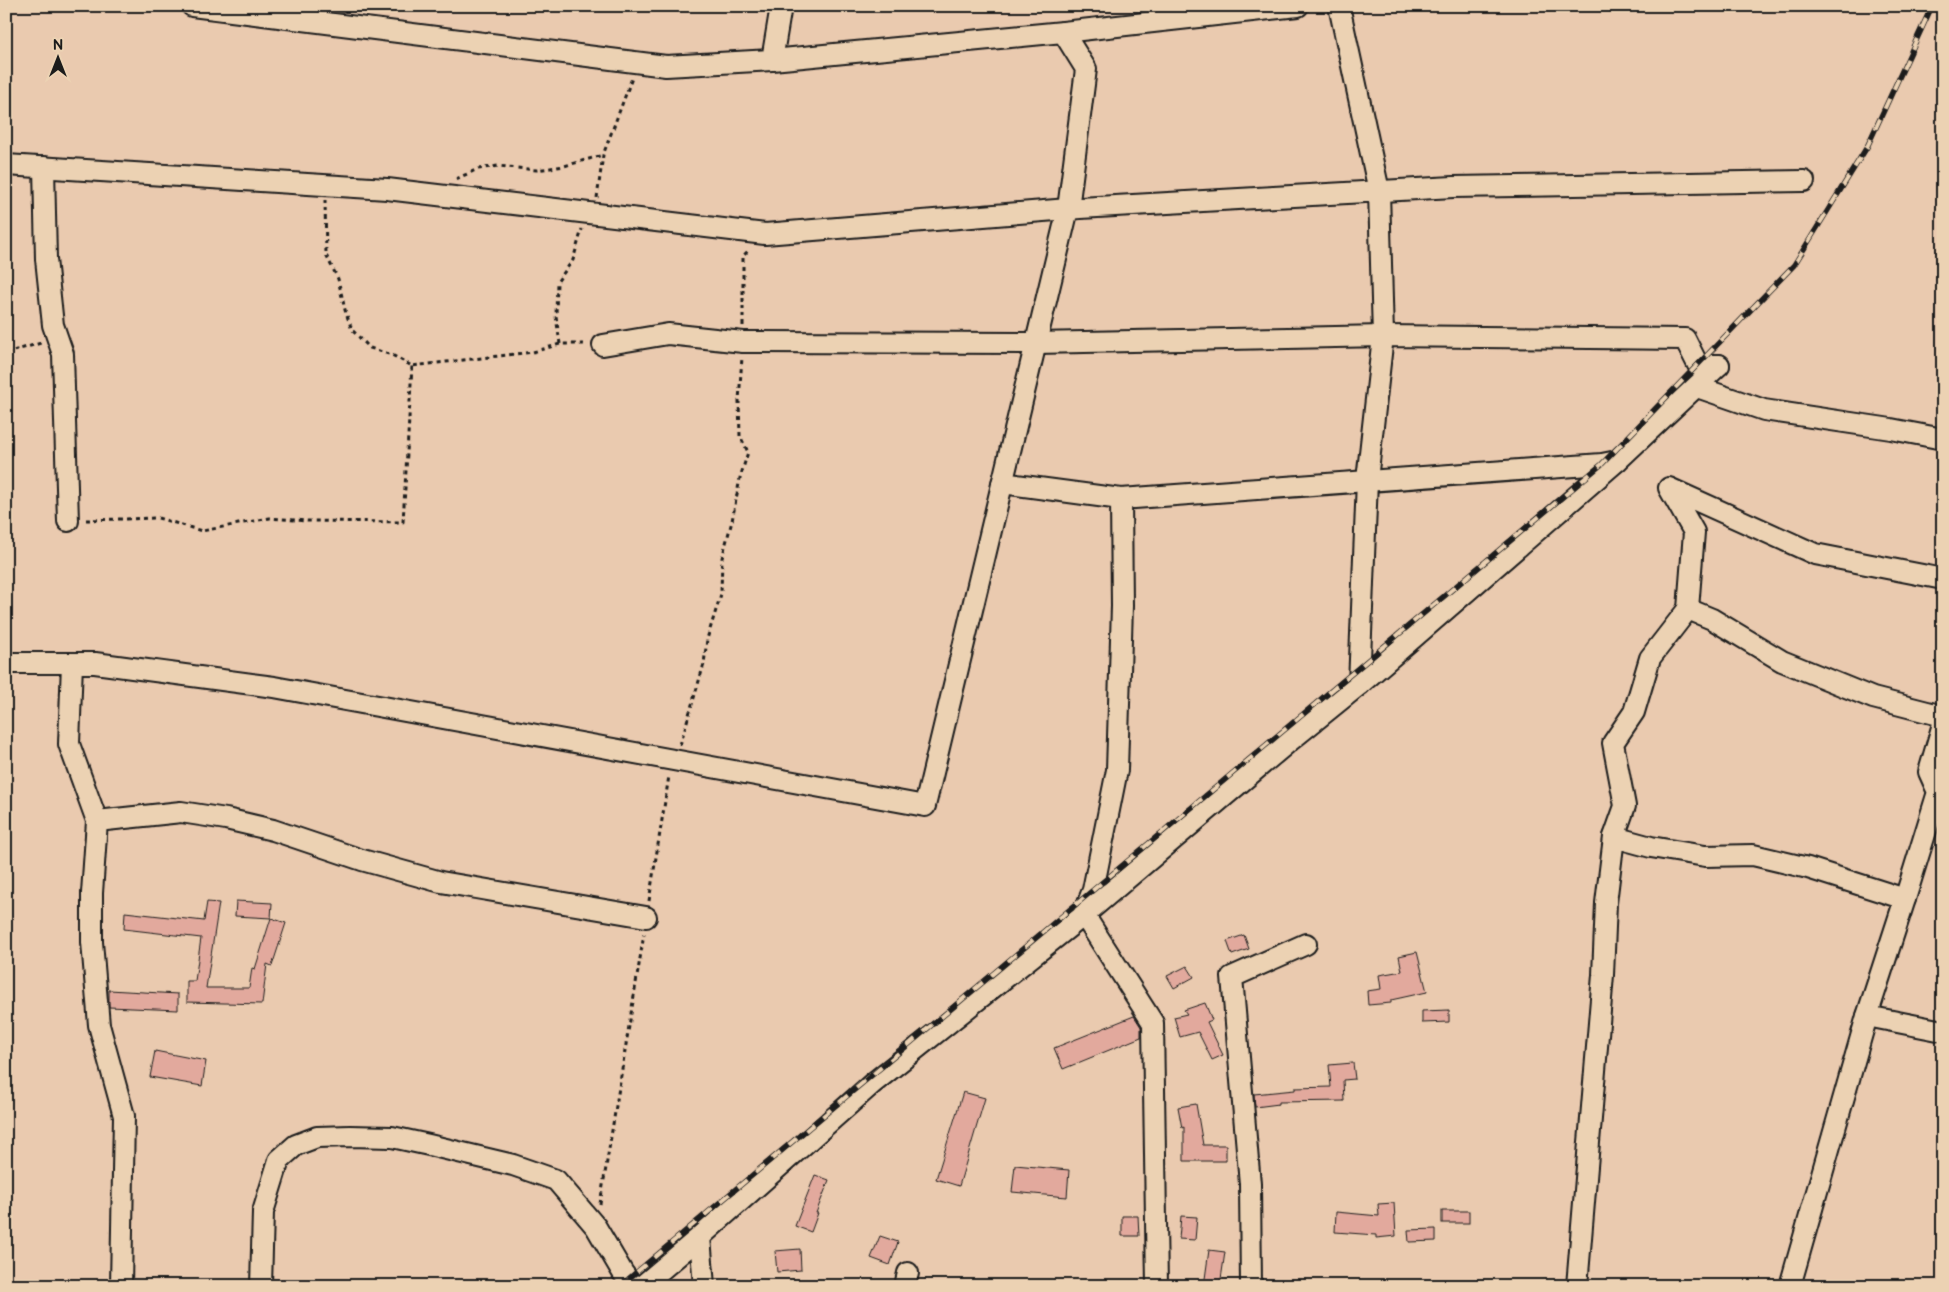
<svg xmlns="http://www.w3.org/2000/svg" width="1949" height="1292" viewBox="0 0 1949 1292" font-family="'Balsamiq Sans',sans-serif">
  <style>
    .building { fill: #e2a99d; stroke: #1c1c1c }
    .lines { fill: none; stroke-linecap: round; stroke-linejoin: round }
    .minor-casing { stroke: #1c1c1c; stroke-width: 24 }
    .path { stroke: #1c1c1c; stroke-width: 3; stroke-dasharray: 4 4; stroke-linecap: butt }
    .minor { stroke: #ecd2b3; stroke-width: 20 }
    .rail-casing { stroke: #1c1c1c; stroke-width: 5.5 }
    .rail { stroke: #ecd2b3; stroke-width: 4; stroke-dasharray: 11; stroke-linecap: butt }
  </style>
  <rect width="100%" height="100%" fill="#eacaaf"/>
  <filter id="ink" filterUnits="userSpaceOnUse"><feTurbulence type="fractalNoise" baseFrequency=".02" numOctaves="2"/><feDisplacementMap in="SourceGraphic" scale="10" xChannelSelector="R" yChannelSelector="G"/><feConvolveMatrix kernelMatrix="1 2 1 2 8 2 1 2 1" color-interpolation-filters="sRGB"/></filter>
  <g filter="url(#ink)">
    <g class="building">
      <path d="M236,901L272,903L271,918L235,916Z"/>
      <path d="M207,902L219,903L206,988H249L252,968L255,969L271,918L286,923L272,966L267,964L262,1004L187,1002V981H195L201,938L124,929L125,912L204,921Z"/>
      <path d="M1244,935L1249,949L1232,955L1227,941Z"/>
      <path d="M1417,952L1427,992L1391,1000V1003L1368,1005L1367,991L1381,989L1379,975L1402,971L1399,956Z"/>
      <path d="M1187,966L1194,977L1174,988L1167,976Z"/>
      <path d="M109,990L178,994V1010L109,1007Z"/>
      <path d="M1205,1003L1212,1020L1207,1022L1223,1055L1212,1060L1198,1032L1180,1037L1174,1017L1187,1014L1184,1010Z"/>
      <path d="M1449,1010V1022L1422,1023V1011Z"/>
      <path d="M1134,1016L1141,1027V1037L1063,1069L1054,1048Z"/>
      <path d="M155,1051L206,1061L202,1086L150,1077Z"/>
      <path d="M1353,1063L1355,1079L1343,1080L1344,1101L1279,1102V1104L1255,1107L1254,1094L1295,1090V1088L1331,1087L1329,1065Z"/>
      <path d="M963,1092L985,1098L959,1186L936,1179Z"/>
      <path d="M1196,1104L1203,1145H1226V1161H1184V1127L1182,1128L1178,1107Z"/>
      <path d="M1015,1165L1069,1170L1067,1197L1012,1192Z"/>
      <path d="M815,1175L829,1180L816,1213H818L811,1232L795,1226Z"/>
      <path d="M1394,1203L1396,1236L1376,1238V1235L1335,1232L1336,1212L1379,1216L1378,1204Z"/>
      <rect x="1442" y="1211" width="27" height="12"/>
      <path d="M1122,1216H1138L1139,1236H1122Z"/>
      <path d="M1181,1216L1197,1217L1195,1240L1179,1239Z"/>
      <path d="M1436,1229V1241L1409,1242L1408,1230Z"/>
      <path d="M880,1236L898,1242L890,1265L871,1258Z"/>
      <path d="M800,1249L801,1270L777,1272L775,1251Z"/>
      <path d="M1209,1250L1225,1252L1220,1286H1204Z"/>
    </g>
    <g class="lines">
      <defs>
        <g id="minor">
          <path d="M192,6L666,66L772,60L1063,32L1298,6"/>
          <path d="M772,60L781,6"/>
          <path d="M6,165L387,189L765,234L1080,208L1453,187L1804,181"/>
          <path d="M44,167L46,259L53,325L63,354L68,521"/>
          <path d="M603,345L668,334L743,342L1036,343L1383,336L1685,339L1698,365H1719"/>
          <path d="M1697,387L1764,410L1891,429L1943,439"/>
          <path d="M1002,483L1121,499L1602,464L1617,461"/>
          <path d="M1943,579L1815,554L1669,488L1694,532L1688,609L1712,619L1782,661L1873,698L1943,716"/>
          <path d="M6,663H95L274,687L925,806L1068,209L1086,69L1063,32"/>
          <path d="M72,663L69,744L97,821L92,893V942L99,1025L124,1116L121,1286"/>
          <path d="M1359,685L1617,461L1719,365"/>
          <path d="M97,821L181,812L226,819L273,830L362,860L441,882L646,917"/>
          <path d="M1614,837L1625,806L1613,743L1634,712L1650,658L1688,609"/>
          <path d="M1084,913L1093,890L1117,770L1122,606L1121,499"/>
          <path d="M1084,915L1286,744L1359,685L1367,480L1383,336L1379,191L1339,6"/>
          <path d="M1867,1016L1943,1031"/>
          <path d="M700,1237L872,1084L1084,915L1153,1023L1157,1286"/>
          <path d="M261,1286L263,1212L279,1160L296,1145L317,1137L350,1136L392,1137L429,1145L513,1165L556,1180L596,1227L623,1273L633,1286"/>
          <path d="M642,1286L700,1237L704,1286"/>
          <path d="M905,1286L908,1273"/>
          <path d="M1251,1286L1250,1184L1232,977L1306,944"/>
          <path d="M1577,1286L1603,975L1606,903L1614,837L1651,847L1705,856L1753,855L1808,868L1905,899"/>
          <path d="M1790,1286L1867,1016L1905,899L1938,792L1929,772L1943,724"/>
        </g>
      </defs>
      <use href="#minor" class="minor-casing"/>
      <g class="path">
        <path d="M456,179L478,169L498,166L537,170L564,166L603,155"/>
        <path d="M597,198L603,155L632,78"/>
        <path d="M325,200L326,255L338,279L345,310L352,330L370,348L392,355L412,366L533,352L560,344H587"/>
        <path d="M743,326V256L749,250"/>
        <path d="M560,344L556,316L557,282L573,260L582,229"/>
        <path d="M6,353L41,343"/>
        <path d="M86,520L158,518L202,531L270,518L307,521L403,522L412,366"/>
        <path d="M680,745L704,664L707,639L721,594L722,558L732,521L740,478L748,452L740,436L739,401L742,357"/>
        <path d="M649,901L669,776"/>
        <path d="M600,1204L644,934"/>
      </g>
      <use href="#minor" class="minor"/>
      <defs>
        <path id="rail" d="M620,1286L1602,464L1794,265L1867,147L1932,6"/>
      </defs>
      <use href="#rail" class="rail-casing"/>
      <use href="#rail" class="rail"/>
    </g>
  </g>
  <rect width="1949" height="1292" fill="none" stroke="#ecd2b3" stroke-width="25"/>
  <rect x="12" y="12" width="1924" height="1267" fill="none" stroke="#1c1c1c" stroke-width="2" filter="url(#ink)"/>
  <g transform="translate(58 58)" stroke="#ecd2b3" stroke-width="4" paint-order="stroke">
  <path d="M0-4L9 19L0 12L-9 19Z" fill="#1c1c1c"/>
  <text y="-8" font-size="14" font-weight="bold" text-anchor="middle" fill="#1c1c1c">N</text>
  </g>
</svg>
